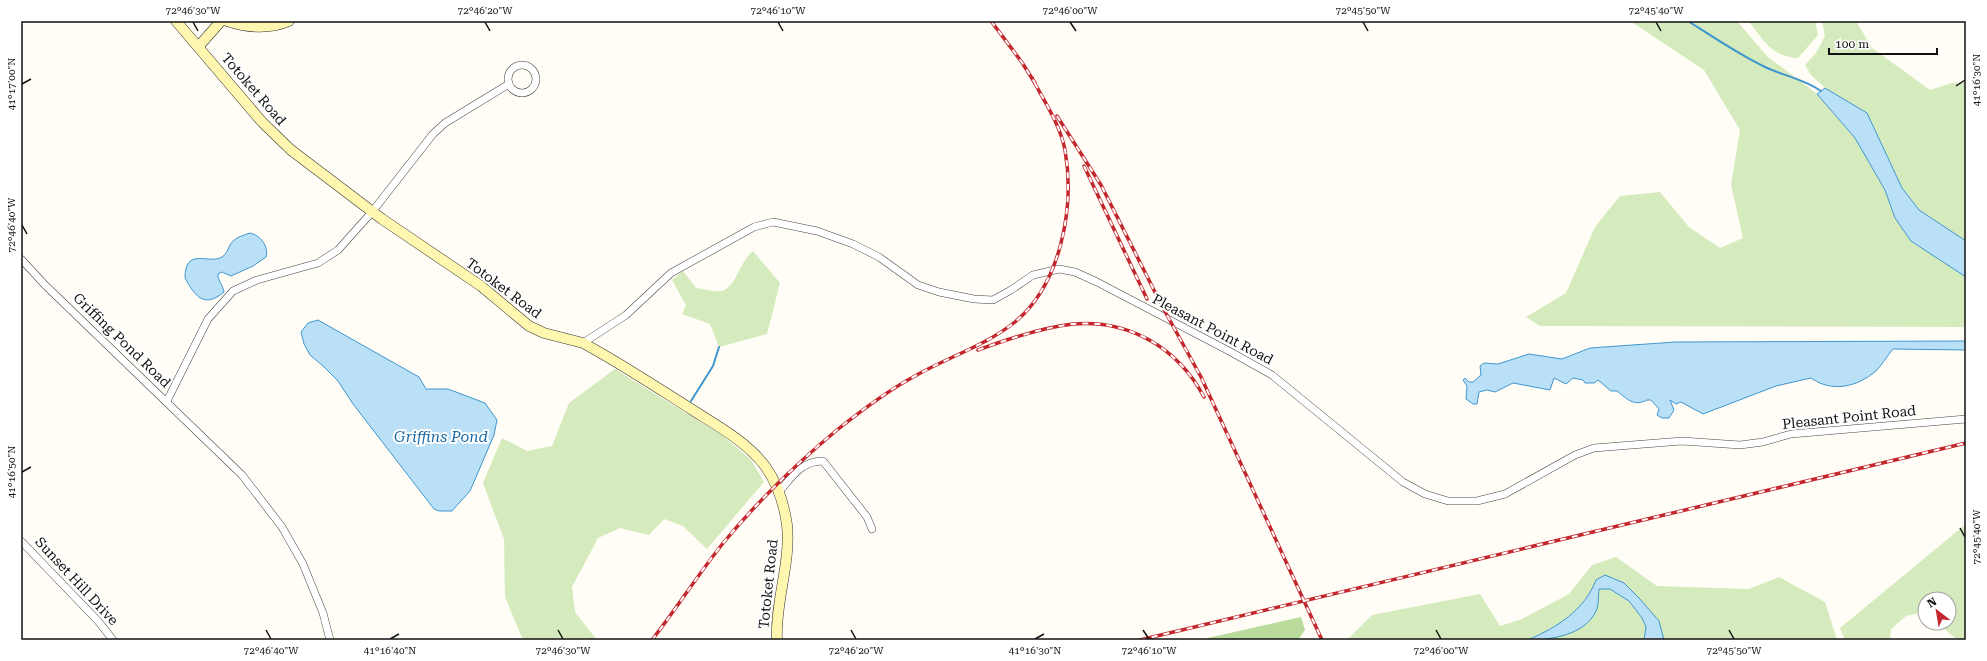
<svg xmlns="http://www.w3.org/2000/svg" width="1987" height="661" viewBox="0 0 1987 661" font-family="'Roboto Serif',serif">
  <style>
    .green { fill: #d5ebbd }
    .forest { fill: #b9dc9c }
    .water { fill: #b9e0f7; stroke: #3f96cf }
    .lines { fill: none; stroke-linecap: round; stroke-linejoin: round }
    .stream { stroke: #3f96cf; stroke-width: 2 }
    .street-casing { stroke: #444; stroke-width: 8 }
    .secondary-casing { stroke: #333; stroke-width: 11 }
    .street { stroke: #fff; stroke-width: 7 }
    .secondary { stroke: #fff6b0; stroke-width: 10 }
    .rail-casing { stroke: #c4262e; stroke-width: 3.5 }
    .rail { stroke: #fff; stroke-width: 2; stroke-dasharray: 6; stroke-linecap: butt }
    .ticks { fill: none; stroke: #111; stroke-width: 1.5 }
    .labels { text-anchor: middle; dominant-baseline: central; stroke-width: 4; stroke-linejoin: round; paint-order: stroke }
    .street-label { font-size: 14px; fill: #111; stroke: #fff }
    .water-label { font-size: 15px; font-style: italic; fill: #1768a6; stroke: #fff }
    .neatline { fill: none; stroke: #111; stroke-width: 1.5 }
    .ticks-label { font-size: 10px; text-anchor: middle; fill: #111 }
  </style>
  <rect width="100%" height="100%" fill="#fffdf5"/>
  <g class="green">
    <path d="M1630,21H1737L1767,56L1817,94L1855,138L1885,190L1895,218L1911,241L1966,277V327L1540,326L1526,317L1566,293L1595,227L1620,196L1660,192L1689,227L1720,248L1743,238L1731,185L1740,130L1704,70Z"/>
    <path d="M1748,21H1815L1818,35L1798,58C1769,56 1765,40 1748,21Z"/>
    <path d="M1822,21H1856L1872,48L1930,90L1952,83L1966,82V241L1919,210L1902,188L1867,113L1825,88L1811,75L1805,65L1816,53L1825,36Z"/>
    <path d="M753,251L780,283L767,334L719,347L710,324L682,314L686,305L672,280L683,271L696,288C704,289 713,292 721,291C736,289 740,260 753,251Z"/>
    <path d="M615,369L723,436L751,460L764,482L707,549L683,526L664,519L649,535L620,528L598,538L572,587L575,612L597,640H523L505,597L504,539L483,483L502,438L527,451L552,446L569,403Z"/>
    <path d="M1966,524V640H1957L1938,623H1949V599H1925V612L1906,616L1891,629L1890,640H1845L1840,628Z"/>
    <path d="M1616,557L1657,586L1749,589L1779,577L1825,602L1837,640H1347L1372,615L1480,594L1500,626L1522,619L1569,594L1592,565Z"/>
  </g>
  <path class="forest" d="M1301,617L1305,630L1298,640H1199Z"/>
  <g class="water">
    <path d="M1825,88L1867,113L1902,188L1919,210L1966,241V277L1911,241L1895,218L1885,190L1855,138L1817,94Z"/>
    <path d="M250,233C260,235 269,246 266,257L253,266L231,276L222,272L218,274C217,279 223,285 224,292C204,309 195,296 185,278C185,246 209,265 222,257C228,253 228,246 233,241C237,237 244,235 250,233Z"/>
    <path d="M318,320L419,377L426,389H448L485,403L497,420L494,435L470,491L452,511H439L434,509L353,404L338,381L323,366L310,355L304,344L301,332L308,323Z"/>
    <path d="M1966,341V350L1893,349C1887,356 1882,365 1876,371C1857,387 1832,393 1811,378L1776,386L1703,414L1681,402L1676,404L1670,400L1674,410L1669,418H1662L1657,415L1659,409L1651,400H1647C1634,407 1627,399 1617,391H1611L1598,380L1594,383H1585L1583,380L1573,378L1566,384L1554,378L1550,390L1513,383L1495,392L1487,390L1479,392L1477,404H1473L1466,399L1467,386L1463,380L1465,378L1469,382H1473L1481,375L1480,366L1484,363L1498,364L1529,354L1562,359L1590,348L1675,342Z"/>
    <path d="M1605,575L1624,583L1639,598L1659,621L1664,640H1644L1646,627L1642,618L1629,601L1610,589H1599C1598,596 1599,605 1596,611C1585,635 1551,640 1528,640C1557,627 1584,611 1596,580Z"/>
  </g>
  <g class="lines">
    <g class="stream">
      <path d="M1688,21C1713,37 1738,54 1765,67C1784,76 1804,79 1821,91"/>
      <path d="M691,401L713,366L719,347"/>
    </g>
    <defs>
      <g id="street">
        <circle cx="522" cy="79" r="14"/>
        <path d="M21,259L45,285L242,475L282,527L303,564L323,613L330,640"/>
        <path d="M583,343L626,315L671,273L754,227L773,222L817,231L853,244L879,257L918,285L939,292L974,299L993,300L1011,290L1033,275L1059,269L1075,272L1097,282L1229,351L1272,375L1403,482L1425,494L1448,501H1477L1505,494L1575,455L1594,448L1682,441L1740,445L1763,442L1791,434L1966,419"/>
        <path d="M167,401L208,319L233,291L257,280L318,263L338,250L372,212L433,134L445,123L509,84"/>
        <path d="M779,492C792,477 801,461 823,461L867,517L872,529"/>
        <path d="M21,541L98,621L113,640"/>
      </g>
      <g id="secondary">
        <path d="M176,21L262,122L291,150L382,219L481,286L529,326L544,333L583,343L592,348C626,367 658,388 691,409C716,425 746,441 765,466C778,484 784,503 787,525C791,564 775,601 777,640"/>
        <path d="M227,21C248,28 268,30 289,21"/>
        <path d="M199,46L221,21"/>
      </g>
    </defs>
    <use href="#street" class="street-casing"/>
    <use href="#secondary" class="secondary-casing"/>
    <use href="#street" class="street"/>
    <use href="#secondary" class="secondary"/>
    <defs>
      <g id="rail">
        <path d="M991,21L1021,61L1035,83"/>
        <path d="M1057,116L1101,185L1162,306L1201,377L1322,640"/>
        <path d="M1084,166L1147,299"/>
        <path d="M978,350C1005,340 1045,327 1073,324C1129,319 1178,348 1204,397"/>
        <path d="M652,640C677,608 699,573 724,542C758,501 796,464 837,430C862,410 887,391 915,376C948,357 985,346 1015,322C1061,284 1075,207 1065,150C1060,124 1044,101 1032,78"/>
        <path d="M1140,640L1966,443"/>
      </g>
    </defs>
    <use href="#rail" class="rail-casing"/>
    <use href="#rail" class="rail"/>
  </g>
  <path class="ticks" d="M193,22L198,31M485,22L490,31M778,22L783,31M1070,22L1076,31M1363,22L1368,31M1656,22L1661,31M22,84L31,79M1956,86L1965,80M22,225L27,234M22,472L31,467M1960,528L1965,537M266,630L271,639M558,630L563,639M851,630L856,639M1143,630L1149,639M1436,630L1441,639M1729,630L1734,639M390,639L399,634M1035,639L1044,634"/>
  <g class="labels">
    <g class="street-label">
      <text transform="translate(254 89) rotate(49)">Totoket Road</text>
      <text transform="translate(504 288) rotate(37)">Totoket Road</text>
      <text transform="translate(1213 329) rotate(28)">Pleasant Point Road</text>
      <text transform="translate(122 340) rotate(44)">Griffing Pond Road</text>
      <text transform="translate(1849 417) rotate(-6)">Pleasant Point Road</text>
      <text transform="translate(77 581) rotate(47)">Sunset Hill Drive</text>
      <text transform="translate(768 584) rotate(-84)">Totoket Road</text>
    </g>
    <g class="water-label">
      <text x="441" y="437">Griffins Pond</text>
    </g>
  </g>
  <rect width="1987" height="661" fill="none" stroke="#ffffff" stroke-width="44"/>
  <g transform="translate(1937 611) rotate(329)"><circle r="19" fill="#ffffff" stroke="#a0a0a0"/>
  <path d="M0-3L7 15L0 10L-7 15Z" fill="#c4262e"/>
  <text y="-6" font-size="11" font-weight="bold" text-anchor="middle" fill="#111111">N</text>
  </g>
  <path d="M1829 48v6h108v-6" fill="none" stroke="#111111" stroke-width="2"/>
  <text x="1835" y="48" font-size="12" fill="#111111" stroke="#ffffff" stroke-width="3" paint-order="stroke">100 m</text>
  <rect x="22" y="22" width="1943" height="617" class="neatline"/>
  <g class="ticks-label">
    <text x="193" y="14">72°46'30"W</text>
    <text x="485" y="14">72°46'20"W</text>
    <text x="778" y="14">72°46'10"W</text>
    <text x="1070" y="14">72°46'00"W</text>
    <text x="1363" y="14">72°45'50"W</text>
    <text x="1656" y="14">72°45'40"W</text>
    <text transform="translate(1976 80) rotate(-90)" y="4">41°16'30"N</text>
    <text transform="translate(11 84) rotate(-90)" y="4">41°17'00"N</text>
    <text transform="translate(11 225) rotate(-90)" y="4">72°46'40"W</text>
    <text transform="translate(11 472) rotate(-90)" y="4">41°16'50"N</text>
    <text transform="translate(1976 537) rotate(-90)" y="4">72°45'40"W</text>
    <text x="271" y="654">72°46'40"W</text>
    <text x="390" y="654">41°16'40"N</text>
    <text x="563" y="654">72°46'30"W</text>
    <text x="856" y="654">72°46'20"W</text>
    <text x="1035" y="654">41°16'30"N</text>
    <text x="1149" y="654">72°46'10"W</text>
    <text x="1441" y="654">72°46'00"W</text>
    <text x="1734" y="654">72°45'50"W</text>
  </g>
</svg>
